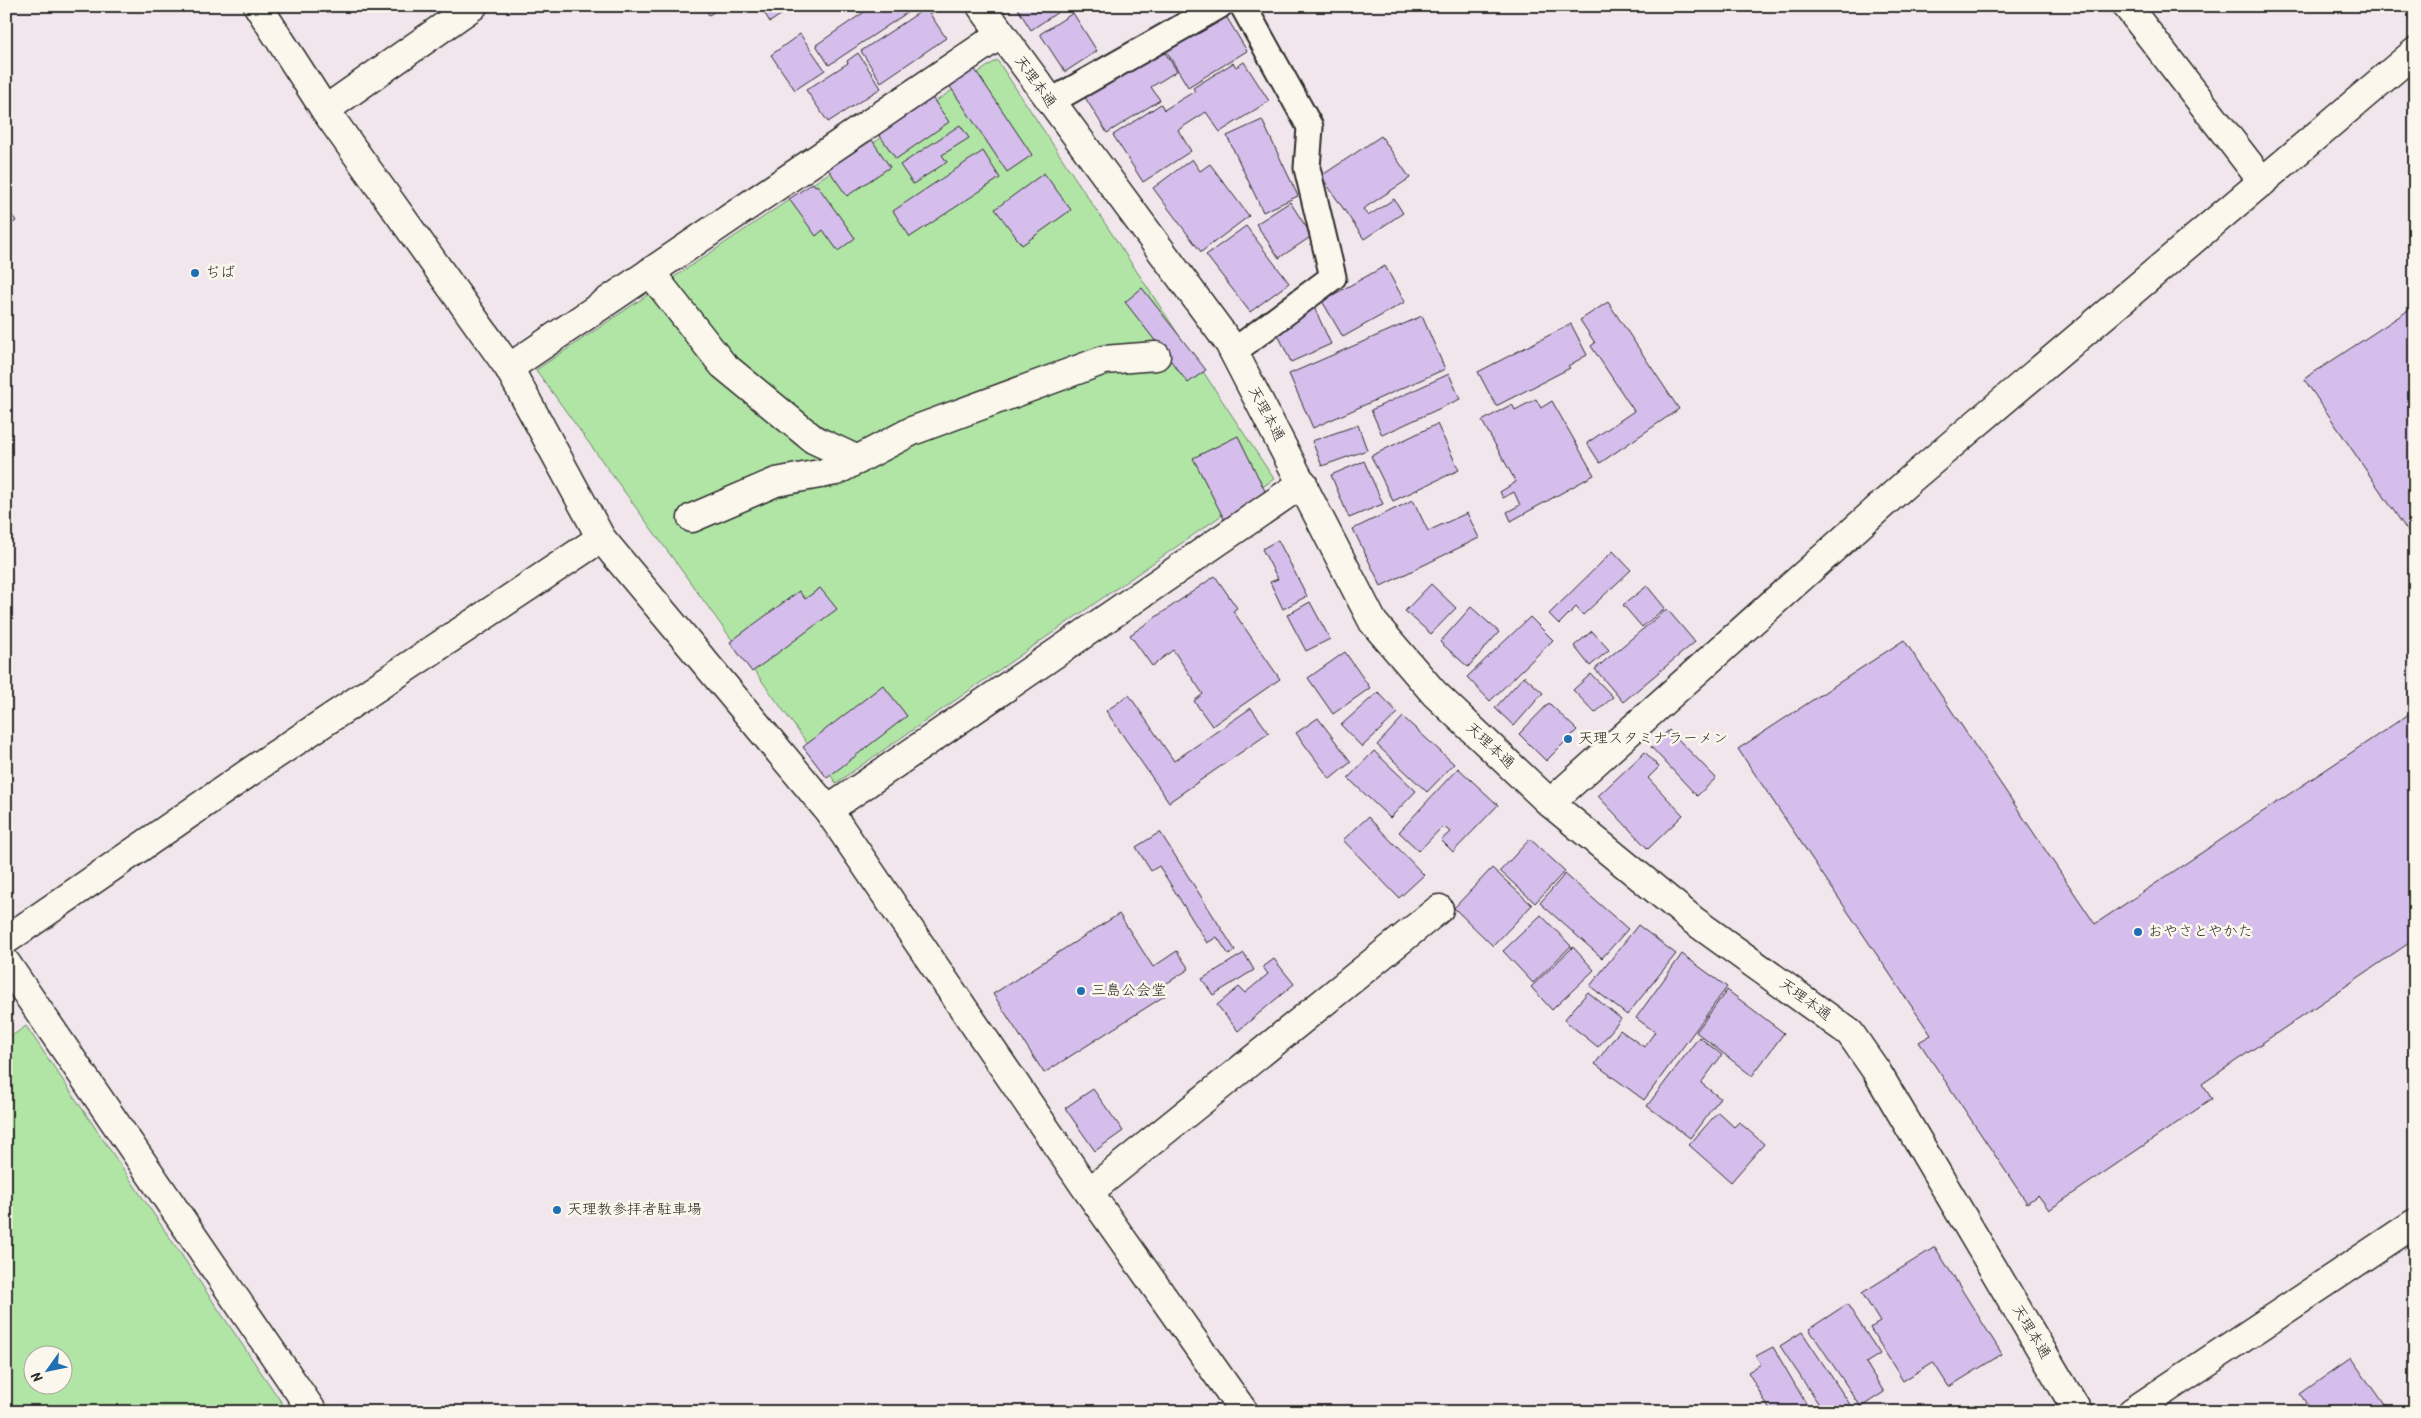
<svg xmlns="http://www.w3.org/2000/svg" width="2421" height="1418" viewBox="0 0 2421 1418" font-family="Kalam,'Klee One',sans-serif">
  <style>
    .green { fill: #b0e5a6; stroke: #6e8868; fill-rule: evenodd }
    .building { fill: #d5bdec; stroke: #2b2b2b }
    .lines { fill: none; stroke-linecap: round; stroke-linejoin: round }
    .service-casing { stroke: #2b2b2b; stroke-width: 29 }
    .pedestrian-casing { stroke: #2b2b2b; stroke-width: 31 }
    .minor-casing { stroke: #2b2b2b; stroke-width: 31 }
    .tertiary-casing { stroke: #2b2b2b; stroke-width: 31 }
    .service { stroke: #fbf7ec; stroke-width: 25 }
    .pedestrian { stroke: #fbf7ec; stroke-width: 28 }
    .minor { stroke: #fbf7ec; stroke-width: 28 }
    .tertiary { stroke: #fbf7ec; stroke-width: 28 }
    .poi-dot { fill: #1f6fb2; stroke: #fbf7ec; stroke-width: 2 }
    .labels { text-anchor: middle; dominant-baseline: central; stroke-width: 5; stroke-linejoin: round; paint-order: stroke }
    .street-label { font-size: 15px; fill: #2b2b2b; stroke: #fbf7ec }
    .poi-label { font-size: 15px; fill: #2b2b2b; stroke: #fbf7ec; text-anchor: start }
  </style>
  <rect width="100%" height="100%" fill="#f0e6ec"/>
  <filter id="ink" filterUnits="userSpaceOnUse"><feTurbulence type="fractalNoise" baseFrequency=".02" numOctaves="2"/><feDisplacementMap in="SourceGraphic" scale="10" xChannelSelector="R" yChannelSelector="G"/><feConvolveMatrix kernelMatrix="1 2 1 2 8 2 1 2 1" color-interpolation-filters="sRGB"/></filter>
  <g filter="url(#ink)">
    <g class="green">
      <path d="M997,60L1274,479L836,783L536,370Z"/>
      <path d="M26,1026L288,1412H6V1040ZM32,1356H62V1386H32Z"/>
    </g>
    <g class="building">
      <path d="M703,6H723L709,15Z"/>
      <path d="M760,6H794L770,22Z"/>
      <path d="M873,6H917L829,65L816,45Z"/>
      <path d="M1016,6H1067L1031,30Z"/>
      <path d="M926,8L946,38L881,82L861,51Z"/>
      <path d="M1221,8L1247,51L1188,87L1162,44Z"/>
      <path d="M1073,13L1097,51L1065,72L1040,34Z"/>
      <path d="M800,34L825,70L795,90L771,55Z"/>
      <path d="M1160,45L1177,71L1151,87L1160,100L1107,133L1083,94Z"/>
      <path d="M858,53L881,88L828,122L806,90L848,63L847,61Z"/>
      <path d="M970,62L1032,155L1007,172L945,79Z"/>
      <path d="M1244,62L1269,101L1220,132L1206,112L1178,130L1191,151L1143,182L1113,135L1161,104L1164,110L1195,91L1193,88L1233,63L1236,67Z"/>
      <path d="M931,96L949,122L896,159L878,133Z"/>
      <path d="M1262,120L1298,196L1263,212L1227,136Z"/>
      <path d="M960,125L969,138L942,155L947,162L913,184L900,165Z"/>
      <path d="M1381,136L1410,178L1363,209L1368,216L1394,199L1403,213L1364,239L1321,176Z"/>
      <path d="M872,140L890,167L847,196L828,169Z"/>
      <path d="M983,151L1000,178L910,237L893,211Z"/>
      <path d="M1192,159L1200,171L1210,164L1249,216L1201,252L1153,188Z"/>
      <path d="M1044,173L1071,210L1022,245L995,209Z"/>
      <path d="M813,183L815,186L817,185L855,238L838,251L823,230L816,236L789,199Z"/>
      <path d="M1290,202L1312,236L1279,258L1256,224Z"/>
      <path d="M6,206L16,221L6,228Z"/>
      <path d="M1246,226L1289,283L1250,312L1206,255Z"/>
      <path d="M1385,266L1405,302L1343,337L1322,301Z"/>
      <path d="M1142,288L1206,370L1188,383L1125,302Z"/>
      <path d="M1608,302L1679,409L1600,463L1587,443L1634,411L1591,346L1595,343L1580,320Z"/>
      <path d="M1313,305L1331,344L1291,362L1273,324Z"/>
      <path d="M2415,306V542L2304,379Z"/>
      <path d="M1422,316L1445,369L1313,428L1289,374Z"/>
      <path d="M1571,324L1587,355L1568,366L1570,368L1496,406L1478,372Z"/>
      <path d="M1449,374L1460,399L1382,435L1371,410Z"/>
      <path d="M1536,399L1541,408L1552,401L1594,475L1511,521L1507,512L1520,505L1514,492L1503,498L1500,492L1516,482L1482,421L1512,404L1515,410Z"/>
      <path d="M1437,424L1459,470L1393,501L1371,456Z"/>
      <path d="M1358,425L1367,450L1322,466L1312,441Z"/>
      <path d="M1238,436L1269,499L1225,521L1193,458Z"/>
      <path d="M1364,461L1383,504L1349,518L1331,475Z"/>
      <path d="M1413,500L1428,531L1467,513L1479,538L1381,586L1353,529Z"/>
      <path d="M1278,540L1307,596L1283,609L1270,582L1278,579L1262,549Z"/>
      <path d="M1613,551L1631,570L1583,615L1576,607L1559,624L1549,614Z"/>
      <path d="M1215,576L1237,608L1233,611L1280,679L1212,726L1194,701L1203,694L1173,650L1152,666L1130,635Z"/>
      <path d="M1431,584L1456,608L1431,634L1405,611Z"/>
      <path d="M1647,586L1665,608L1642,627L1623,605Z"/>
      <path d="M820,588L837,609L752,672L730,642L799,591L805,599Z"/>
      <path d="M1310,602L1330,639L1306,651L1287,615Z"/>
      <path d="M1471,607L1499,632L1468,667L1440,642Z"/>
      <path d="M1667,609L1695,642L1623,702L1595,669Z"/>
      <path d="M1530,617L1553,640L1490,701L1467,677Z"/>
      <path d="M1592,631L1609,650L1590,666L1574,646Z"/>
      <path d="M1904,640L2095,924L2415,710V939L2202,1084L2212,1099L2049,1210L2038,1195L2027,1203L1919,1042L1931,1035L1738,749Z"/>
      <path d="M1345,652L1370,688L1333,714L1308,678Z"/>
      <path d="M1591,674L1613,697L1595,713L1573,690Z"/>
      <path d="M1524,676L1543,693L1514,726L1495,708Z"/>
      <path d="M883,685L907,716L827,778L803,747Z"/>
      <path d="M1378,692L1398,713L1362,747L1341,725Z"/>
      <path d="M1129,695L1174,761L1251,708L1269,733L1169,802L1106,711Z"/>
      <path d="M1549,703L1577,730L1546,761L1519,734Z"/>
      <path d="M1403,717L1454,764L1427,792L1377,745Z"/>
      <path d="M1318,718L1351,762L1330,779L1296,733Z"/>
      <path d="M1669,730L1716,778L1697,796L1651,747Z"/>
      <path d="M1374,751L1416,791L1390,818L1348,778Z"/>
      <path d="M1645,752L1659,767L1648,778L1683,815L1648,849L1598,796Z"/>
      <path d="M1458,768L1498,805L1453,852L1441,840L1450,832L1443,826L1419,851L1399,832Z"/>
      <path d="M1368,817L1424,875L1399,898L1343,840Z"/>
      <path d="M1160,832L1235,950L1229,955L1217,937L1207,943L1159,866L1151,871L1136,847Z"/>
      <path d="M1530,839L1565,871L1535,903L1500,871Z"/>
      <path d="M1492,868L1532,905L1493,946L1454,908Z"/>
      <path d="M1565,874L1628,929L1602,958L1540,903Z"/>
      <path d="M1119,914L1153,967L1177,951L1189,969L1161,987L1166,995L1044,1073L993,994Z"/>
      <path d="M1541,915L1571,946L1533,983L1503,951Z"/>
      <path d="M1638,925L1676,954L1627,1015L1590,986Z"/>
      <path d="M1573,947L1594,970L1552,1010L1531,987Z"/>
      <path d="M1244,953L1254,970L1213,995L1202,979Z"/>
      <path d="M1682,954L1727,987L1644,1100L1595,1064L1620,1030L1644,1047L1655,1032L1636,1018Z"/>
      <path d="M1274,959L1294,984L1238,1031L1217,1005L1239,987L1245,993L1268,974L1263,967Z"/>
      <path d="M1727,990L1784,1033L1752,1076L1696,1032Z"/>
      <path d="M1588,992L1621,1019L1598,1047L1564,1020Z"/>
      <path d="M1699,1037L1722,1055L1701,1083L1720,1098L1690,1138L1647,1106Z"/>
      <path d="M1093,1089L1123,1131L1095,1151L1065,1108Z"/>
      <path d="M1718,1112L1734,1127L1739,1122L1764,1144L1731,1182L1689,1145Z"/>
      <path d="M1935,1247L2002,1354L1949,1387L1933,1362L1903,1381L1870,1328L1880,1322L1862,1293Z"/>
      <path d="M1847,1304L1880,1354L1866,1363L1884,1392L1861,1407L1809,1329Z"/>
      <path d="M1802,1332L1853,1409L1849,1412H1824L1780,1346Z"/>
      <path d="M1773,1347L1811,1412H1771L1748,1372L1761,1364L1756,1356Z"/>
      <path d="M2351,1358L2389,1412H2312L2300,1394Z"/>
    </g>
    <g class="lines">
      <defs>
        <g id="service">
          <path d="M1050,102L1219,6"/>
          <path d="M1233,352L1333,277L1307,168L1310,127L1243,6"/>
        </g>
        <g id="pedestrian">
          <path d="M981,6L1229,343L1373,622L1434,693L1550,803L1693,920L1850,1033L1877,1072L2078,1412"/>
          <path d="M650,272L723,365L813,439L858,460"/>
          <path d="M692,518L776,482L836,471L912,431L1104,360L1156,356"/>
        </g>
        <g id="minor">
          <path d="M258,6L325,110L509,368L601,538"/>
          <path d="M2127,6L2263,182"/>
          <path d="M325,110L473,6"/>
          <path d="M509,368L1001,34"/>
          <path d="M1550,803L1911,479L2415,52"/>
          <path d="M828,810L1303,483"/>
          <path d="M6,940L260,765L601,538L828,810L1084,1185L1244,1412"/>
          <path d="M6,963L313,1412"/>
          <path d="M1089,1192L1439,909"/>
        </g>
        <path id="tertiary" d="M2132,1412L2415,1223"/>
      </defs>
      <use href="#service" class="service-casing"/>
      <use href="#pedestrian" class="pedestrian-casing"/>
      <use href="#minor" class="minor-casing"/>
      <use href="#tertiary" class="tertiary-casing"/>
      <use href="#service" class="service"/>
      <use href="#pedestrian" class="pedestrian"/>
      <use href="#minor" class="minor"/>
      <use href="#tertiary" class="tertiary"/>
    </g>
  </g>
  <g class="poi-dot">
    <circle cx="195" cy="273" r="5"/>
    <circle cx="1568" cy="739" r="5"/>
    <circle cx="2138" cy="932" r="5"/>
    <circle cx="1081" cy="991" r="5"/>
    <circle cx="557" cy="1210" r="5"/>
  </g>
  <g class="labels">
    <g class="street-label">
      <text transform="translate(1035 82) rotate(54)">天理本通</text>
      <text transform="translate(1266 414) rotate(62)">天理本通</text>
      <text transform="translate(1490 746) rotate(43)">天理本通</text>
      <text transform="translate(1805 1000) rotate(36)">天理本通</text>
      <text transform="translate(2031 1332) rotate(59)">天理本通</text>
    </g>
    <g class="poi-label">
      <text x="205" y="273">ぢば</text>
      <text x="1578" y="739">天理スタミナラーメン</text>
      <text x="2148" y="932">おやさとやかた</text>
      <text x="1091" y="991">三島公会堂</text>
      <text x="567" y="1210">天理教参拝者駐車場</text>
    </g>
  </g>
  <rect width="2421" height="1418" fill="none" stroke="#fbf7ec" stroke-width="25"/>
  <rect x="12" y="12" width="2396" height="1393" fill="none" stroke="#2b2b2b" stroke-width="2" filter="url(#ink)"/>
  <g transform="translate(48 1370) rotate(237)"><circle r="24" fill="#fbf7ec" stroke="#a8a59f"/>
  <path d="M0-4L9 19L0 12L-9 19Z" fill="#1f6fb2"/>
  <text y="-8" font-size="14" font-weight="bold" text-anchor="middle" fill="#2b2b2b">N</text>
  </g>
</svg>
